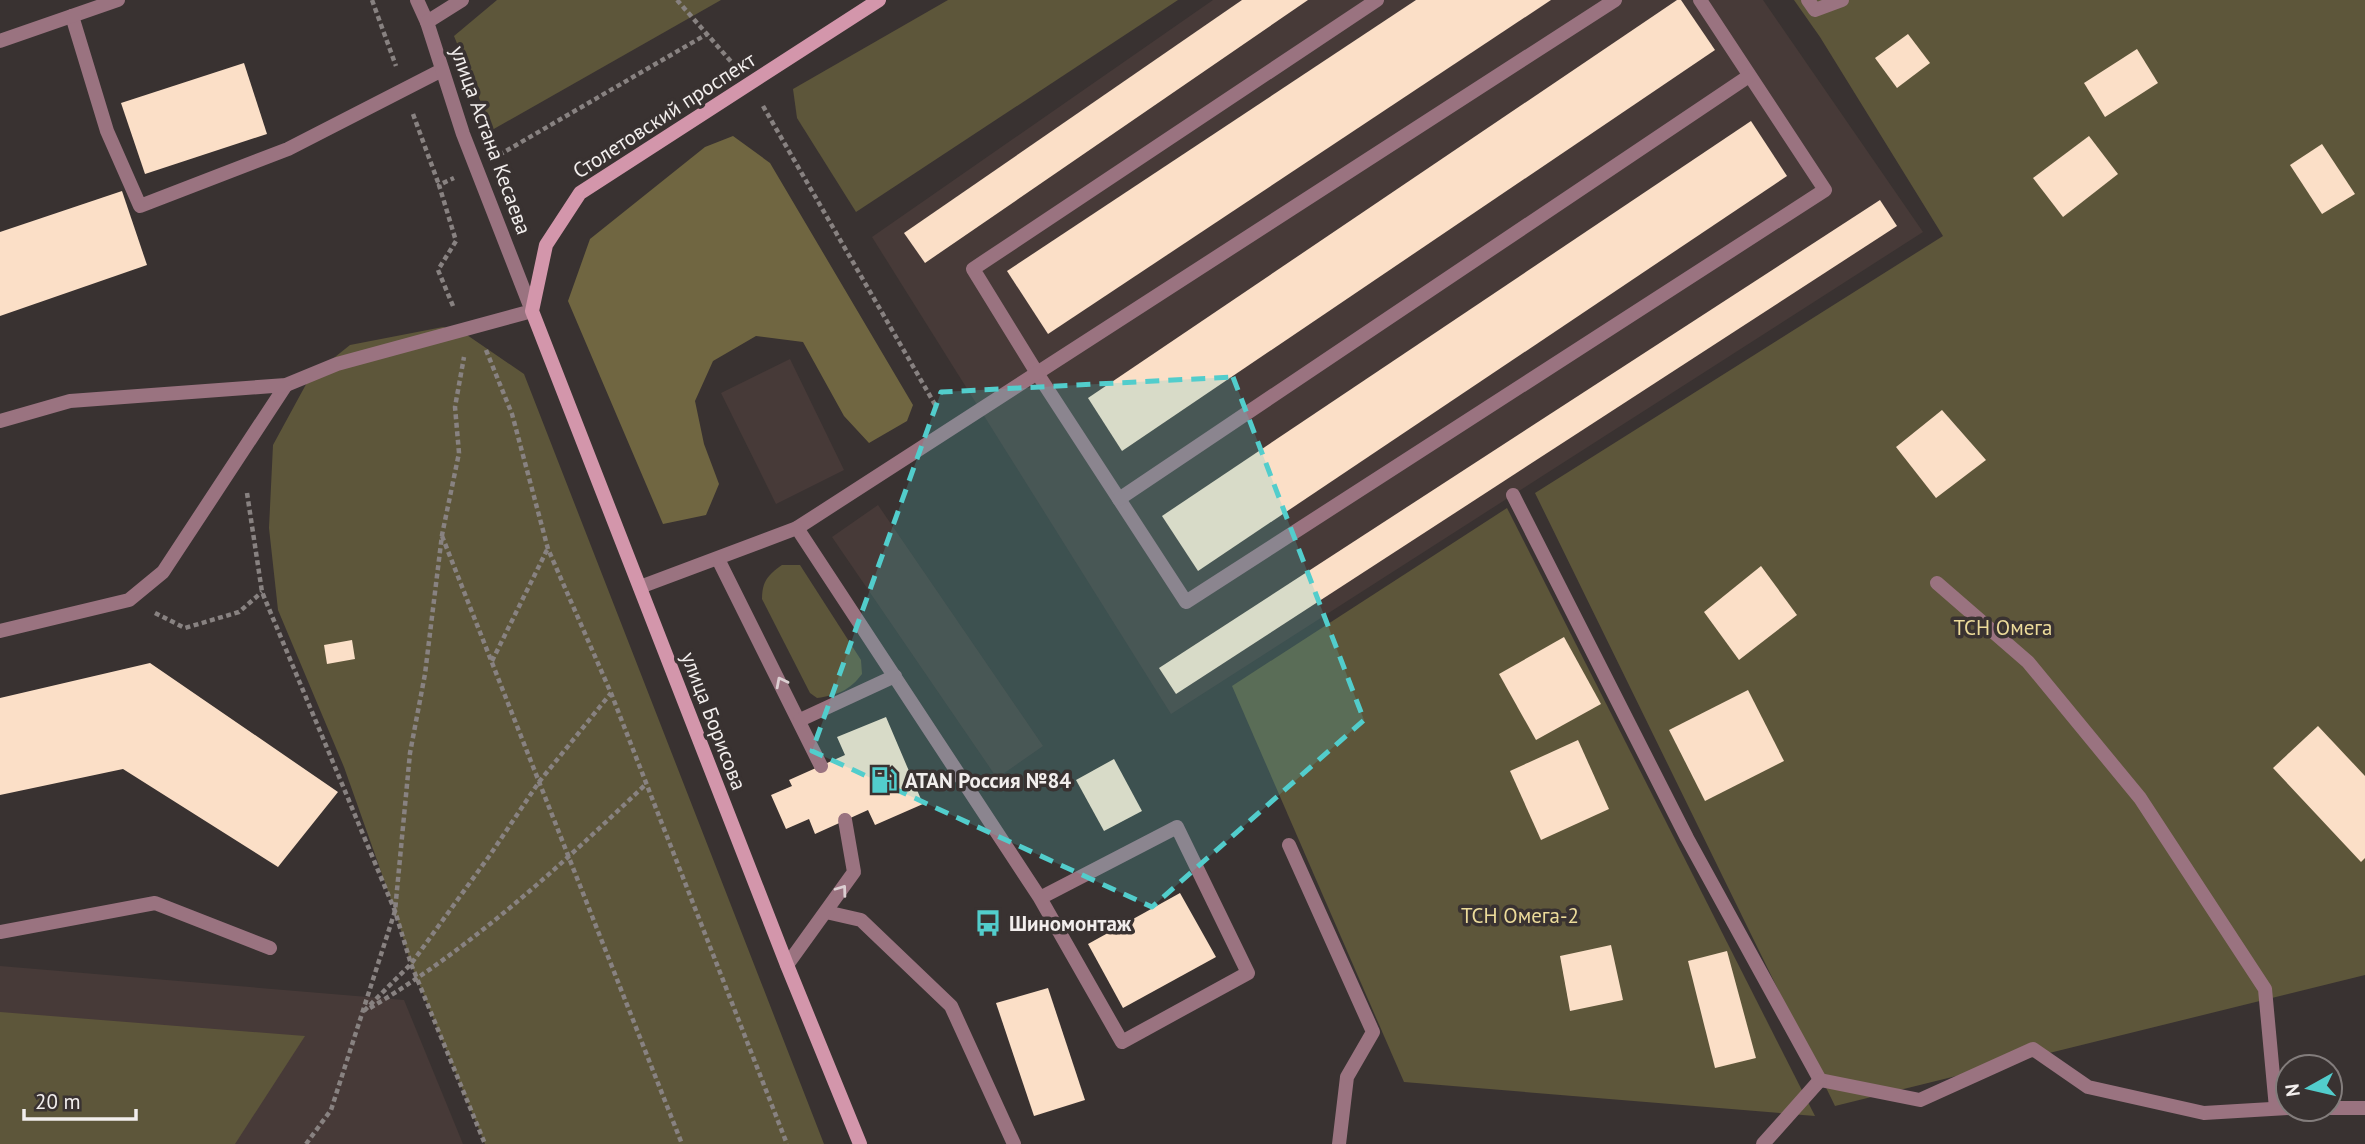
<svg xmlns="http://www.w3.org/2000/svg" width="2365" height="1144" viewBox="0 0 2365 1144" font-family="'PT Sans',sans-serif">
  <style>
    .built { fill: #473a38 }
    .green { fill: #5d563a }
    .forest { fill: #706641 }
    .building { fill: #fbdfc7 }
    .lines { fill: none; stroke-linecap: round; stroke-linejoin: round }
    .path { stroke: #888281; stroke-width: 4.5; stroke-dasharray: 5 3.5; stroke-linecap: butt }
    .lane { stroke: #9a7380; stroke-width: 14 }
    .street { stroke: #9a7380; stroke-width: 14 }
    .secondary { stroke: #d396ab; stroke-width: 14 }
    .oneway { stroke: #dccfd2 }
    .marked { fill: #52cdcc; fill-opacity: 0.2; stroke: #52cdcc; stroke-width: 5; stroke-dasharray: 14 9; stroke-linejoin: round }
    .labels { text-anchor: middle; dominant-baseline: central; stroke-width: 7; stroke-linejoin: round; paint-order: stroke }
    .street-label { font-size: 21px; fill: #f2eeed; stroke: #393231 }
    .park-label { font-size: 21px; fill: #ecdb9a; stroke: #393231 }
    .poi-label { font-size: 21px; font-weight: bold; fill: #f2eeed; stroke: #393231; text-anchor: start }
  </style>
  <rect width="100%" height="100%" fill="#393231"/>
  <g class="built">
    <path d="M1213,0H1763L1923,232L1171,714L872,237Z"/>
    <path d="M790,359L844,470L776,504L721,393Z"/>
    <path d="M878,505L1043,746L997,778L832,537Z"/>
    <path d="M0,966L404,1000L463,1144H0Z"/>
  </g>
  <g class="green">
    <path d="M497,0H721L492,130L454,36Z"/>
    <path d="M948,0H1178L856,212L797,118L793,89Z"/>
    <path d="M1794,0H2365V975L1835,1106L1535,493L1943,236L1820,37Z"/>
    <path d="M443,327L467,335L524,374L824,1144H485L411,964L395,911L344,767L278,610L269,528L273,445L310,377L350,345Z"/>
    <path d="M1507,508L1815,1116L1404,1082L1232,686Z"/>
    <path d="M782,565H800L861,660L862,674C850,690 838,695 817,698L810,693L762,599C762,581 768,575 782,565Z"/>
    <path d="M0,1012L305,1036L235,1144H0Z"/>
  </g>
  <path class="forest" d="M733,136L770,163L913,405L907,421L869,443L844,416L803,342L756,336L713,361L695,401L704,444L719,484L706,515L663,524L568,301L590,239L705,147Z"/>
  <g class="building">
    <path d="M1242,0H1308L925,263L904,233Z"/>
    <path d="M1416,0H1551L1048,334L1007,271Z"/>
    <path d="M1677,0H1681L1715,50L1122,451L1088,398Z"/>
    <path d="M1908,34L1930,63L1897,88L1875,58Z"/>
    <path d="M2137,49L2158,83L2105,117L2084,83Z"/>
    <path d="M244,63L267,134L145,174L121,103Z"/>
    <path d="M1751,121L1787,176L1198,571L1162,516Z"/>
    <path d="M2089,136L2118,174L2063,217L2033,178Z"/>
    <path d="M2322,144L2355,194L2322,214L2290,165Z"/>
    <path d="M122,191L147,265L0,316V232Z"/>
    <path d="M1880,200L1897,226L1176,694L1159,668Z"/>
    <path d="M1942,410L1986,460L1936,498L1896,447Z"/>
    <path d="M1761,566L1797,615L1739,660L1704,612Z"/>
    <path d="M1564,637L1601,704L1536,740L1499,674Z"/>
    <path d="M352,640L355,659L327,664L324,645Z"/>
    <path d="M150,663L338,792L278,867L123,769L0,795V698Z"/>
    <path d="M1748,690L1784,761L1705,801L1669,730Z"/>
    <path d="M886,717L923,804L875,825L868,810L815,834L809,819L786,829L771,795L792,786L789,780L845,755L837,737Z"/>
    <path d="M2318,726L2365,776V858L2361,862L2273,768Z"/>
    <path d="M1578,740L1609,809L1541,840L1510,771Z"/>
    <path d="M1114,759L1142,811L1104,831L1076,780Z"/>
    <path d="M1180,893L1216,957L1123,1008L1088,944Z"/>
    <path d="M1611,945L1623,1000L1570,1011L1560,956Z"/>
    <path d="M1727,951L1756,1058L1715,1068L1688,961Z"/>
    <path d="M1048,988L1085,1100L1034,1116L996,1003Z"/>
  </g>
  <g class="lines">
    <g class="path">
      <path d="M372,0L396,66"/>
      <path d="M677,0L734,65"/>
      <path d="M763,106L937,408"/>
      <path d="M413,114L439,185"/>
      <path d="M499,155L707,34"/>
      <path d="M453,306L438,270L456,241L439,185L454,178"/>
      <path d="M486,350L512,414L548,549L611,693L787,1144"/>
      <path d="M247,493L262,592L395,911L411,964L485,1144"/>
      <path d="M442,536L682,1144"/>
      <path d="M155,613L185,628L239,612L262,592"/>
      <path d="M492,661L547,550"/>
      <path d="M370,1008C473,947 559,867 645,785"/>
      <path d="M364,1011L411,964L490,855L539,782L611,693"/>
      <path d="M306,1144L331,1110L395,911L410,753L425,674L442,535L459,453L455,407L464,357"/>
    </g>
    <g class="lane">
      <path d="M417,0L427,22"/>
      <path d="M1377,0L973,269L1037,373L1186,602L1825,190L1700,0"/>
      <path d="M1808,0L1815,10L1842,0"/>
      <path d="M72,16L107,131L140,206L288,149L442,70"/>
      <path d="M0,41L118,0"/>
      <path d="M1513,495L1687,838L1820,1080"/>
      <path d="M1119,499L1749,76"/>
      <path d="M797,528L1615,0"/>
      <path d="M718,559L821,766"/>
      <path d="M1937,583L2028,662L2140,798L2265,989L2276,1108"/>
      <path d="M640,587L797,528L1040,898L1177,827L1248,973L1122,1042L1040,898"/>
      <path d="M0,631L129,600L163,572L286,385"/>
      <path d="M800,720L895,676"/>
      <path d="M1289,845L1373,1032L1347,1077L1339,1144"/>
      <path d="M826,912L861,920L951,1006L1014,1144"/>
      <path d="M0,932L155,903L270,948"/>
      <path d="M787,965L854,872L845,820"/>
      <path d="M1820,1080L1920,1100L2033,1049L2088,1087L2204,1113L2288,1108"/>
      <path d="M2330,1108H2365"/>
      <path d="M1763,1144L1820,1080"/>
    </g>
    <path class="street" d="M0,421L70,401L286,385L337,364L532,311L463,134L427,22L462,0"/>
    <path class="secondary" d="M860,1144L787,965L532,311L546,245L580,193L879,0"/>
  </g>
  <defs><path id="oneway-chevron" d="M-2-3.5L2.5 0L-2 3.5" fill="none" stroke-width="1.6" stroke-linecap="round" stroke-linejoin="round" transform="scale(1.75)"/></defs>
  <g class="oneway">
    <use href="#oneway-chevron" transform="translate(781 682) rotate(-117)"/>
    <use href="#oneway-chevron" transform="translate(842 890) rotate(-54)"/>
  </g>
  <path class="marked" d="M1233,377L1364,720L1152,907L812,751L941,392Z"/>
  <defs>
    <symbol id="fuel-bare" viewBox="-9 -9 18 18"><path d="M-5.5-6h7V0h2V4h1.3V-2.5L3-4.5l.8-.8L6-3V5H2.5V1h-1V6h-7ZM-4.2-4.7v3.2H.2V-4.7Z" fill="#52cdcc" stroke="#393231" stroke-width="2.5" paint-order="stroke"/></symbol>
    <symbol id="bus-bare" viewBox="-9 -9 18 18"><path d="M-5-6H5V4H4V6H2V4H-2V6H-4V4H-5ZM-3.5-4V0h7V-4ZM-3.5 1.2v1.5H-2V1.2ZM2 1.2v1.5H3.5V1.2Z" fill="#52cdcc" stroke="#393231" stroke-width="2.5" paint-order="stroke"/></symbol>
  </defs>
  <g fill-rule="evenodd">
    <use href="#fuel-bare" x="865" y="761" width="38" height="38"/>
    <use href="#bus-bare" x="969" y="904" width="38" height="38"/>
  </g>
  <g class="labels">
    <g class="street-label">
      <text transform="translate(664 115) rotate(-33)">Столетовский проспект</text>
      <text transform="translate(491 140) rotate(70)">улица Астана Кесаева</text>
      <text transform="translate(714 721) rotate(69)">улица Борисова</text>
    </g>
    <g class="park-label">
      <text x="2003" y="627">ТСН Омега</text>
      <text x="1520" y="915">ТСН Омега-2</text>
    </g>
    <g class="poi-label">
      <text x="905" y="780">ATAN Россия №84</text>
      <text x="1009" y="923">Шиномонтаж</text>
    </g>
  </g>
  <g transform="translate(2309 1088) rotate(262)"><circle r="33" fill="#393231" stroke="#837d7c" stroke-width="2"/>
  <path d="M0-5L12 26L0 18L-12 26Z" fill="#52cdcc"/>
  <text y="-10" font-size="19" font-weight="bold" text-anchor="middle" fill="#f2eeed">N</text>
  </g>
  <path d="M24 1109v10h112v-10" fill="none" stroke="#f2eeed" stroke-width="3.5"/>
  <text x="35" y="1109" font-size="21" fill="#f2eeed" stroke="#393231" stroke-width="5" paint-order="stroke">20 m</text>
</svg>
